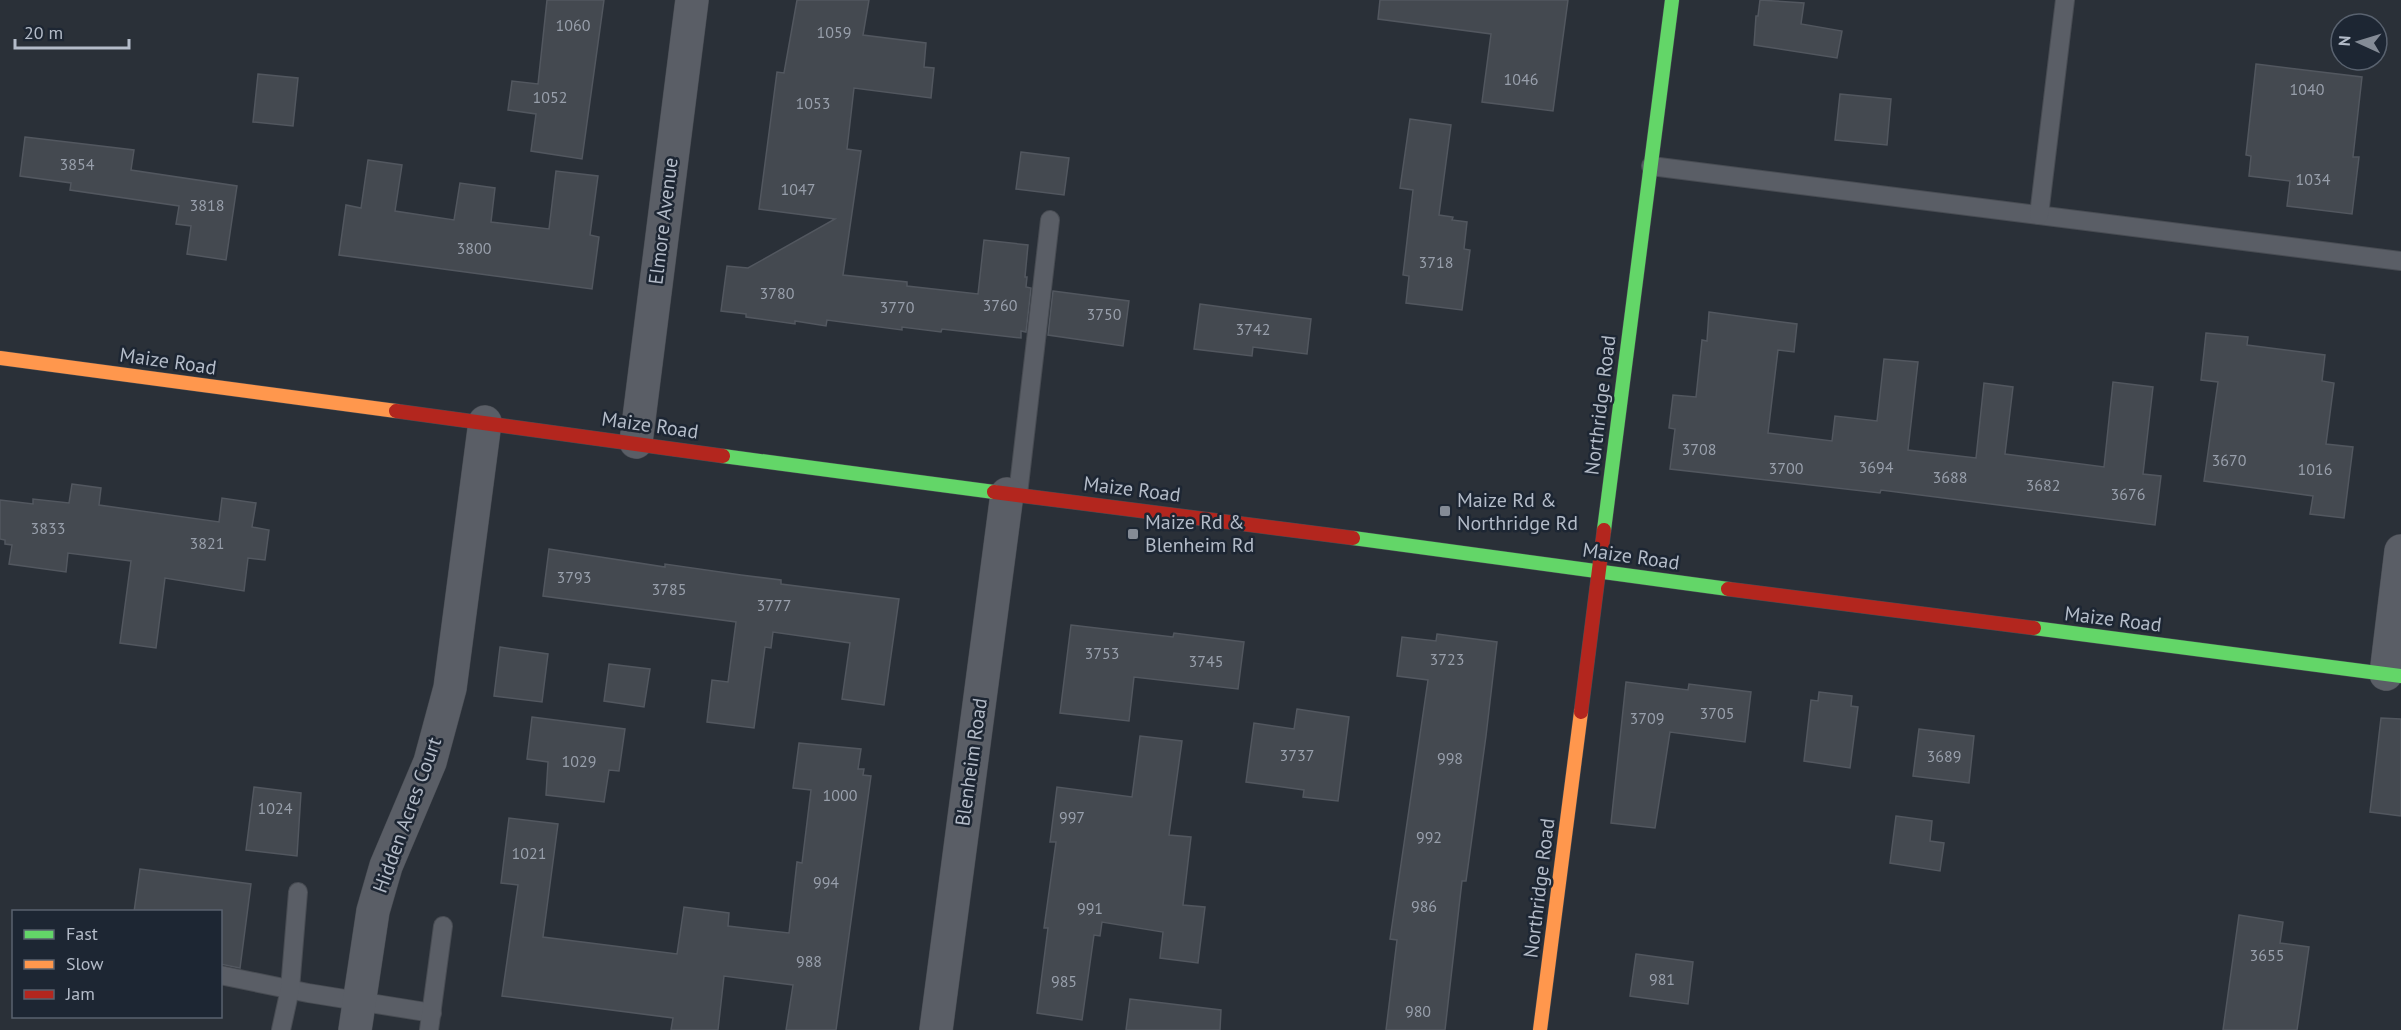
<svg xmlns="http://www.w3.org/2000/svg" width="2401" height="1030" viewBox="0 0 2401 1030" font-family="'PT Sans',sans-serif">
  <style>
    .building { fill: #444950; stroke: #52575f; stroke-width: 1.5 }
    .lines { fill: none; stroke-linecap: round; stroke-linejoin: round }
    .lane-casing { stroke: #484c53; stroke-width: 20 }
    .street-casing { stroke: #484c53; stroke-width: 34 }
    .fast-casing { stroke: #484c53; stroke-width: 15 }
    .slow-casing { stroke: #484c53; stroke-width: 15 }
    .jam-casing { stroke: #484c53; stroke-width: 15 }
    .lane { stroke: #5a5e66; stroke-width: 18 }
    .street { stroke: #5a5e66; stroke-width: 33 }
    .fast { stroke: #63d668; stroke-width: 14 }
    .slow { stroke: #ff974d; stroke-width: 14 }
    .jam { stroke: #b3261e; stroke-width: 14 }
    .poi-dot { fill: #848b96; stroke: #1d2633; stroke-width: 2 }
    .labels { text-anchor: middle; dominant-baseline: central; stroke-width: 5; stroke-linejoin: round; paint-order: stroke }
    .number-label { font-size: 16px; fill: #989fab }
    .street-label { font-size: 20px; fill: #b4bcc9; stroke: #1d2633 }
    .poi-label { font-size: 20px; fill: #b4bcc9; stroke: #1d2633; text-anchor: start }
  </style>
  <rect width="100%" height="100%" fill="#2a3038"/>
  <g class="building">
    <path d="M547,0H604L582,159L531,151L536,114L508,110L512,81L538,84Z"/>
    <path d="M797,0H869L863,35L926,43L924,67L934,68L931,98L854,88L847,149L861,151L843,275L907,282V286L978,294L984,240L1028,245L1025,277H1027L1026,287L1031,288L1026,332L1021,331V338L942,329L941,332L902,327V330L827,320L826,326L795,321V324L746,317V314L721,311L727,266L748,268L835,219L759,209L777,72L784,73Z"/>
    <path d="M1380,0H1568L1553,111L1482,102L1491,34L1378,19Z"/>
    <path d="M1760,0L1804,3L1801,24L1842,31L1837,58L1754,45L1756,16H1758Z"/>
    <path d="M2256,64L2362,77L2353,157H2359L2352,214L2287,206L2290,181L2249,176L2251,156L2246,155Z"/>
    <path d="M258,74L298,78L293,126L253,122Z"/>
    <path d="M1840,94L1891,99L1887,145L1835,140Z"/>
    <path d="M1410,119L1451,125L1439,215L1453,217L1452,220L1467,222L1464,249L1470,250L1462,310L1406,303L1409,276L1403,275L1413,190L1400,188Z"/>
    <path d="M25,137L134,150L131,170L237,186L226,260L187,254L191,226L176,224L179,206L70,190L71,183L20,176Z"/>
    <path d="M1021,152L1069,158L1064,195L1016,189Z"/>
    <path d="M368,160L402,165L395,211L454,220L460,183L495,188L491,222L549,229L556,171L598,176L590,235L599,237L592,289L339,255L346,205L361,208Z"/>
    <path d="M1053,291L1129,301L1123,346L1048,335Z"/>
    <path d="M1200,304L1311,319L1307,354L1253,347L1252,356L1194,349Z"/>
    <path d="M1709,312L1797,324L1794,352L1778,350L1768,433L1832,441L1835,416L1877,421L1884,359L1918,362L1908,450L1976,458L1984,383L2013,387L2005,454L2104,467L2113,382L2153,387L2143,474L2161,476L2155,525L1881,490L1880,493L1670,469L1675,429L1669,428L1673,395L1696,397L1702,340L1707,341Z"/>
    <path d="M2206,333L2248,337L2247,345L2325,355L2322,381L2334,383L2326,444L2353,447L2344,518L2310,514L2313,496L2204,481L2218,382L2201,380Z"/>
    <path d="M72,484L101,488L99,505L219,522L222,498L256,503L252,527L269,530L265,560L248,558L244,591L165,578L156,648L120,643L131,561L68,553L66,572L9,564L12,545L5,544V540L0,539V500L33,504V499L69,503Z"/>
    <path d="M549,549L665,567V564L741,575L781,580V584L899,599L884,705L842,699L850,643L773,632L771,648L765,647L754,728L707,722L712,680L728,682L736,622L543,596Z"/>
    <path d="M1071,625L1173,637L1174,633L1244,642L1238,689L1134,677L1129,721L1060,713Z"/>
    <path d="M1437,634L1497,642L1486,736L1466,881H1462L1445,1030H1386L1397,940L1390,939L1428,680L1397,676L1402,637L1436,641Z"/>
    <path d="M500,647L548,654L542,702L494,696Z"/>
    <path d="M609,664L650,669L644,707L604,701Z"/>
    <path d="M1626,682L1688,690L1689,684L1751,692L1745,742L1670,732L1655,828L1611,823Z"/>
    <path d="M1819,692L1852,696L1851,706L1858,707L1850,768L1804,761L1811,700L1818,701Z"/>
    <path d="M1297,709L1349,717L1338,801L1303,797L1304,790L1246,782L1254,723L1294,729Z"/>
    <path d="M532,717L625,729L619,771L609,770L604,802L546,795L548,762L527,759Z"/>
    <path d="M2381,718L2401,719V816L2370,812Z"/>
    <path d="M1919,729L1974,736L1969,783L1913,776Z"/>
    <path d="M1140,736L1182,741L1169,835L1191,837L1183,905L1205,907L1198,963L1160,958L1163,932L1102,922L1100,936L1094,935L1082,1020L1037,1013L1048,928H1044L1056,842H1050L1057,787L1132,797Z"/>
    <path d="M799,743L861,749L858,769H864L863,775L871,776L836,1030H786L793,985L724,976L718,1030H671L673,1018L502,996L518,885L501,883L509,818L558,824L543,937L677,954L684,907L729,913L728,926L789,933L797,862L802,863L811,790L793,788Z"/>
    <path d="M254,787L301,793L297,856L246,850Z"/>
    <path d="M1896,816L1932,821L1930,841L1944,843L1940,871L1890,863Z"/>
    <path d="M140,869L251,884L240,968L220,964V912H134Z"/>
    <path d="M2239,915L2283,922L2280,943L2309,947L2297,1030H2223Z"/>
    <path d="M1636,954L1693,962L1688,1004L1630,996Z"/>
    <path d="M1130,999L1221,1010L1220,1030H1126Z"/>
  </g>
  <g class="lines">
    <defs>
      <g id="lane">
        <path d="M1651,166L2401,261"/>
        <path d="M2039,215L2065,0"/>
        <path d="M1018,494L1050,220"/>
        <path d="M220,975L308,993L432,1013"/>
        <path d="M281,1030L290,989L298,892"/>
        <path d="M429,1030L443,926"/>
      </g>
      <g id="street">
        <path d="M636,442L692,0"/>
        <path d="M2386,674L2401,551"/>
        <path d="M355,1030L373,911L386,866L430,762L450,688L485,422"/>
        <path d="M936,1030L1007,494"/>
      </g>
      <g id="fast">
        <path d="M723,456L994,492"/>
        <path d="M1604,530L1672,0"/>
        <path d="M1353,538L1728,589"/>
        <path d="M2034,628L2401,676"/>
      </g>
      <g id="slow">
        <path d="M0,358L396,411"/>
        <path d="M1540,1030L1581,712"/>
      </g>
      <g id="jam">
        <path d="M396,411L723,456"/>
        <path d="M994,492L1353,538"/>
        <path d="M1728,589L2034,628"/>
        <path d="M1581,712L1604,530"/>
      </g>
    </defs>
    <use href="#lane" class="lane-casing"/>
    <use href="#street" class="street-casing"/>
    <use href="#fast" class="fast-casing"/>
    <use href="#slow" class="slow-casing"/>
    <use href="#jam" class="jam-casing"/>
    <use href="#lane" class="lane"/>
    <use href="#street" class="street"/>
    <use href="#fast" class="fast"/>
    <use href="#slow" class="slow"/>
    <use href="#jam" class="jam"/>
  </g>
  <g class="poi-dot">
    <rect x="1439" y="505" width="12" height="12" rx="3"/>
    <rect x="1127" y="528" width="12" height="12" rx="3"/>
  </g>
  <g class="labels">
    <g class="number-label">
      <text x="573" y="25">1060</text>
      <text x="834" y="32">1059</text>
      <text x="1521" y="79">1046</text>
      <text x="2307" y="89">1040</text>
      <text x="550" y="97">1052</text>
      <text x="813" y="103">1053</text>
      <text x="77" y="164">3854</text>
      <text x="2313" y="179">1034</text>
      <text x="798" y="189">1047</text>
      <text x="207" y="205">3818</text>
      <text x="474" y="248">3800</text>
      <text x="1436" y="262">3718</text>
      <text x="777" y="293">3780</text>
      <text x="1000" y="305">3760</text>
      <text x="897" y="307">3770</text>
      <text x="1104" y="314">3750</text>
      <text x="1253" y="329">3742</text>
      <text x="1699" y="449">3708</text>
      <text x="2229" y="460">3670</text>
      <text x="1876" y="467">3694</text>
      <text x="1786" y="468">3700</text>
      <text x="2315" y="469">1016</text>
      <text x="1950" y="477">3688</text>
      <text x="2043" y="485">3682</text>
      <text x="2128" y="494">3676</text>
      <text x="48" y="528">3833</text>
      <text x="207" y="543">3821</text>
      <text x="574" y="577">3793</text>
      <text x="669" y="589">3785</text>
      <text x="774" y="605">3777</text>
      <text x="1102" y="653">3753</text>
      <text x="1447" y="659">3723</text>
      <text x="1206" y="661">3745</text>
      <text x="1717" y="713">3705</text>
      <text x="1647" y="718">3709</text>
      <text x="1297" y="755">3737</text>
      <text x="1944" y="756">3689</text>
      <text x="1450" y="758">998</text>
      <text x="579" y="761">1029</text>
      <text x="840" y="795">1000</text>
      <text x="275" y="808">1024</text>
      <text x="1072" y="817">997</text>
      <text x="1429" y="837">992</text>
      <text x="529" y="853">1021</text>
      <text x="826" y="882">994</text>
      <text x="1424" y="906">986</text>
      <text x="1090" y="908">991</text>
      <text x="2267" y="955">3655</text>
      <text x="809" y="961">988</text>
      <text x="1662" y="979">981</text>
      <text x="1064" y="981">985</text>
      <text x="1418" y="1011">980</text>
    </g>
    <g class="street-label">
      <text transform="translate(663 221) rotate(-83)">Elmore Avenue</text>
      <text transform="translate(168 361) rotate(8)">Maize Road</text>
      <text transform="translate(1600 405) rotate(-83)">Northridge Road</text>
      <text transform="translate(650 425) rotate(8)">Maize Road</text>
      <text transform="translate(1132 489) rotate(7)">Maize Road</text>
      <text transform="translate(1631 556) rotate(8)">Maize Road</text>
      <text transform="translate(2113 619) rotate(7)">Maize Road</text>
      <text transform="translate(971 762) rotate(-82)">Blenheim Road</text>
      <text transform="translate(407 815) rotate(-70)">Hidden Acres Court</text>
      <text transform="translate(1539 888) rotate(-83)">Northridge Road</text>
    </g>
    <g class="poi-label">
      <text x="1457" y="500">Maize Rd &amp;<tspan x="1457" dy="23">Northridge Rd</tspan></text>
      <text x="1145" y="522">Maize Rd &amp;<tspan x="1145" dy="23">Blenheim Rd</tspan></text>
    </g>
  </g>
  <rect x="12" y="910" width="210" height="108" fill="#1d2633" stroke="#59626f" stroke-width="1.5"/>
  <rect x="24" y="930" width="30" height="9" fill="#63d668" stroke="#59626f" stroke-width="1.5"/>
  <text x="66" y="940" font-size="18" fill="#b4bcc9">Fast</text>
  <rect x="24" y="960" width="30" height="9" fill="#ff974d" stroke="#59626f" stroke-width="1.5"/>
  <text x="66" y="970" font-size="18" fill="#b4bcc9">Slow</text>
  <rect x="24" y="990" width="30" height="9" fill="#b3261e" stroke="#59626f" stroke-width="1.5"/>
  <text x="66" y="1000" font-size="18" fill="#b4bcc9">Jam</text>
  <g transform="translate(2359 42) rotate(274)"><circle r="28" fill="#1d2633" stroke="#59626f" stroke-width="1.5"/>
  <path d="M0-4.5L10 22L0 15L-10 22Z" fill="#848b96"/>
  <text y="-9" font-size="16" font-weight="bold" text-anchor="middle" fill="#b4bcc9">N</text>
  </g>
  <path d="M15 39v9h114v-9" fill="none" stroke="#b4bcc9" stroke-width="3"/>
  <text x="24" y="39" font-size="18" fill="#b4bcc9" stroke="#1d2633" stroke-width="4.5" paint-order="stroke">20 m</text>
</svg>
